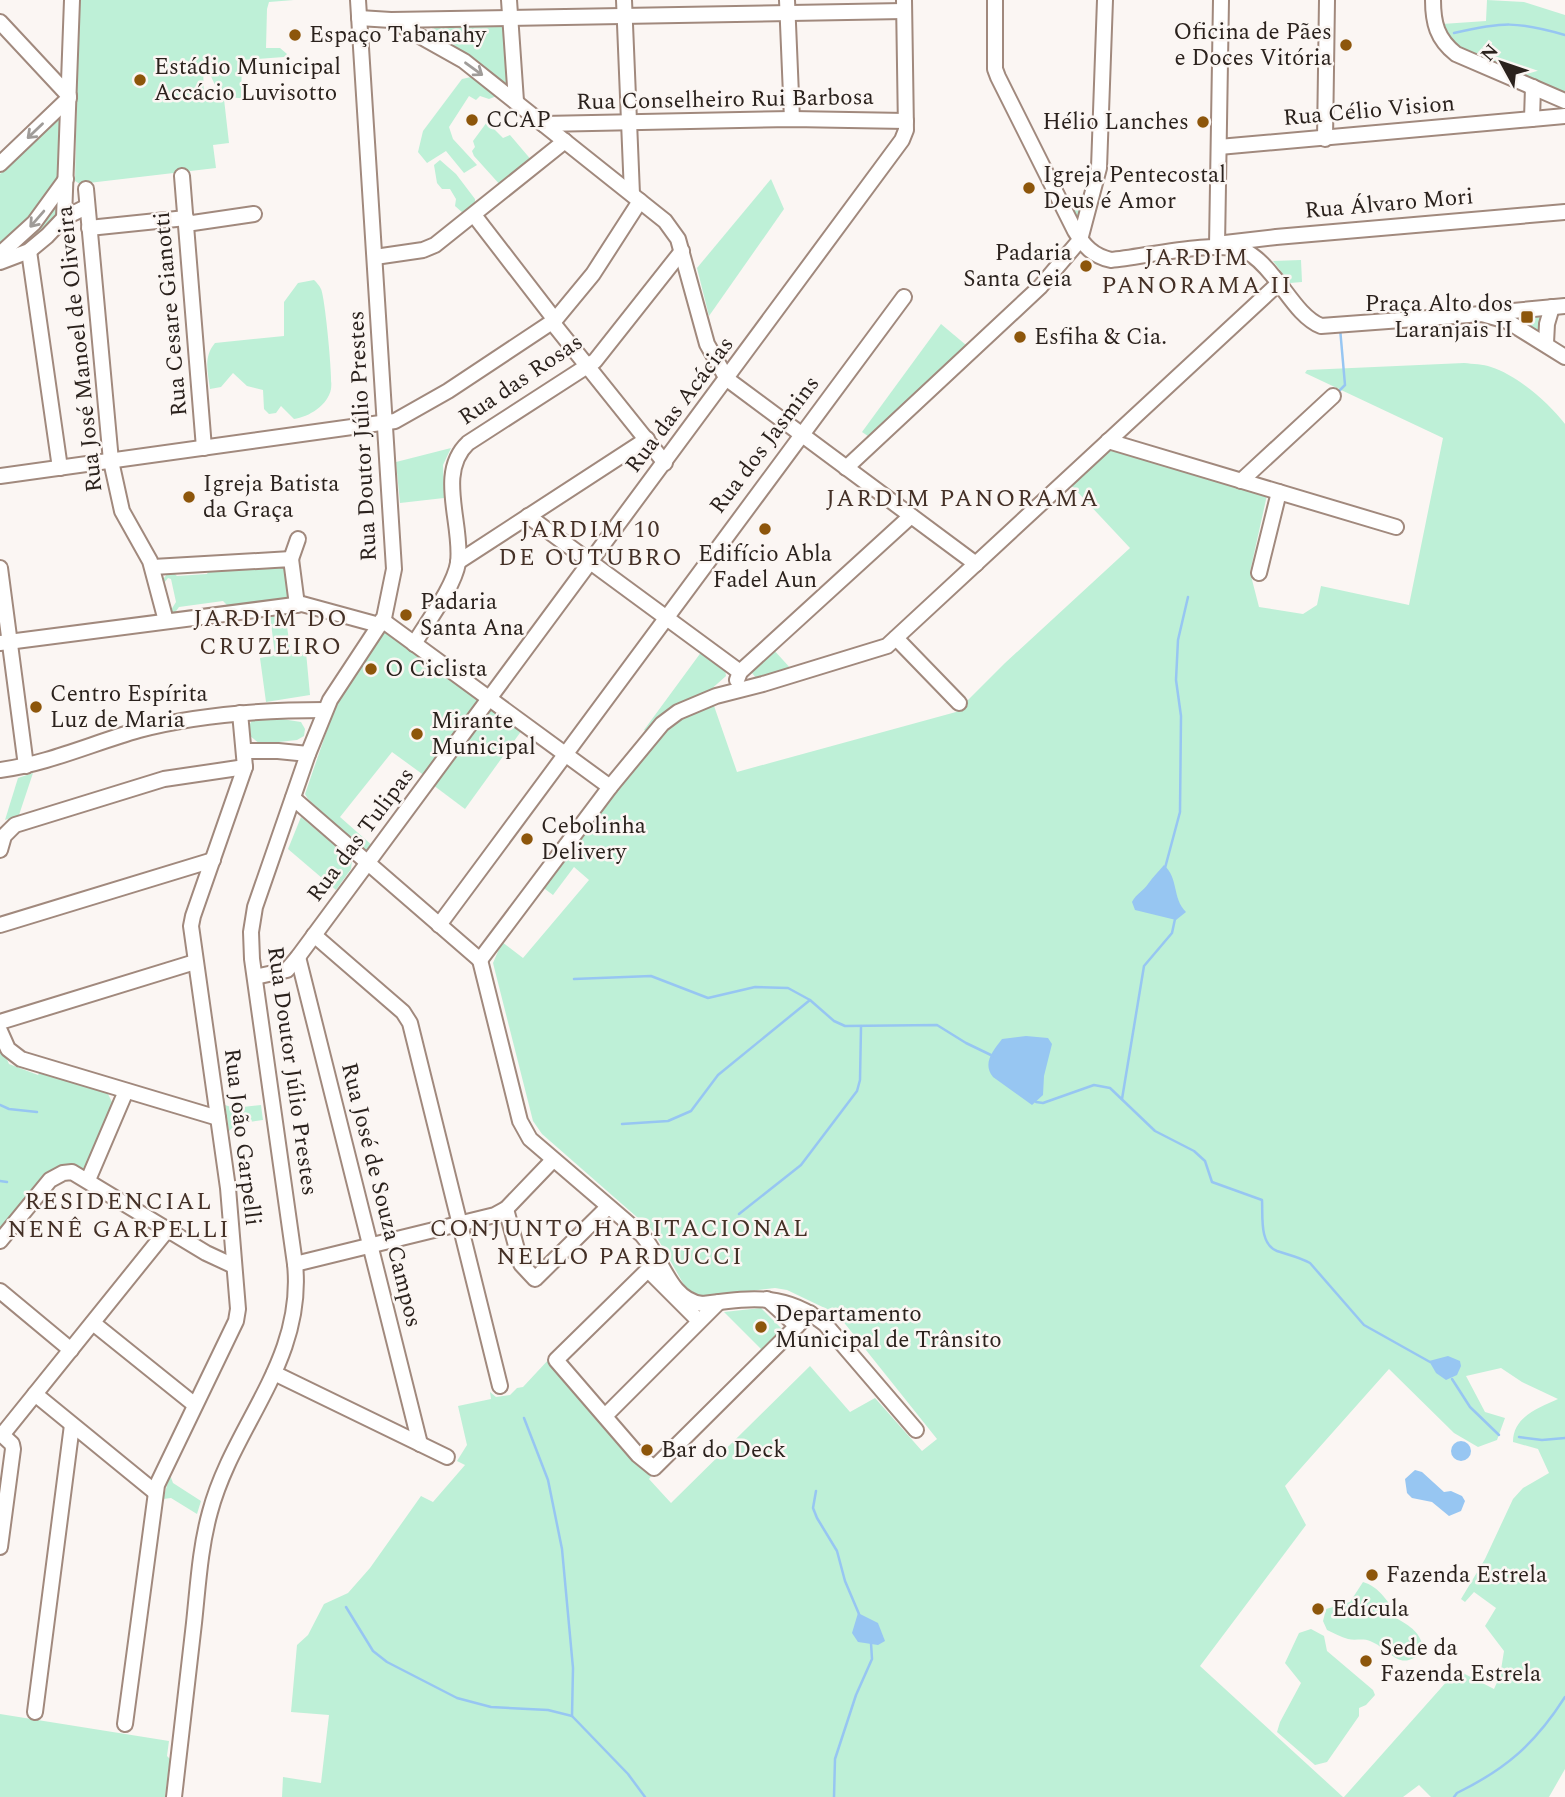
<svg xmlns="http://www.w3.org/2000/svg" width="1565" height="1797" viewBox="0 0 1565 1797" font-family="Spectral,serif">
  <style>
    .green { fill: #bef0d7 }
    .water { fill: #97c6f2 }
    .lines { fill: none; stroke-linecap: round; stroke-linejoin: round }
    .stream { stroke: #97c6f2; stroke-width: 2.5 }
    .minor-casing { stroke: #a1897d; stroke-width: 18 }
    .minor { stroke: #fff; stroke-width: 14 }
    .oneway { stroke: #a09c99 }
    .poi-dot { fill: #8d560b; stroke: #fbf6f3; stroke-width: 2.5 }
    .labels { text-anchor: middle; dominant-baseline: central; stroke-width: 5; stroke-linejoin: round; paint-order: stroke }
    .poi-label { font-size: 23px; fill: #2b221d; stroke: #fbf6f3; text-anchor: start }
    .street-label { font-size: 23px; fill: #2b221d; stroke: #fbf6f3 }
    .neighbourhood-label { font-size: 24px; letter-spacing: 2px; fill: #443026; stroke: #fbf6f3 }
  </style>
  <rect width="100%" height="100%" fill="#fbf6f3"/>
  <g class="green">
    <path d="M79,0H294L269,2L267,9L266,48H280L287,54L284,57L242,60L241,98C212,99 217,80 203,63L204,99H224L229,143L213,145L216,168L80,184L75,181Z"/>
    <path d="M1487,0L1524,2L1565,15V95L1454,47L1442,24L1486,21Z"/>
    <path d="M504,24L509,83L506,85L432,36L431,30L434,25Z"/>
    <path d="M471,77L497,96L489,99L480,96L476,100L469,96L449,127L453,139L477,165L464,173L446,151L427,163L418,152L423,131L462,79Z"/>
    <path d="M58,118H62V172L37,213L0,248V174Z"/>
    <path d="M487,122L503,138L510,135L533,162L502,187L474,156L472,151L475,147L473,141Z"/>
    <path d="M440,160L456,174L475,199V204L463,213L455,206L456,199L450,189H442L437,183L434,165Z"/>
    <path d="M771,179L784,209L709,316L697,268Z"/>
    <path d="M1089,191L1078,221L1067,203Z"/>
    <path d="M55,206L59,207C54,228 32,243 13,251Z"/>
    <path d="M1301,260L1302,282L1290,283L1273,261Z"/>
    <path d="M314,280C317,283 319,285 321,289C325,297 333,379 331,389C328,405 309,417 294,419L281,406L276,413L269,414L264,409L263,390L247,386L233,373L221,387L210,389C208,372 203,357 215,343L284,336V302L298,283Z"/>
    <path d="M1540,316L1543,317L1541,333L1515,319L1519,317Z"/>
    <path d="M941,324L966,345L868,436L862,432Z"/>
    <path d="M1464,363C1473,364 1483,364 1491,367C1517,375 1549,403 1565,424V1769L1549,1797H1431L1419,1785L1403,1797H1344L1457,1670L1494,1689L1500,1676L1504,1651L1485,1626L1496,1608L1474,1592L1465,1602L1461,1599L1485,1559L1513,1499L1523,1488L1549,1473L1538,1449L1513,1442C1513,1417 1538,1408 1558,1399L1522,1382L1501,1368L1466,1376L1485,1412L1505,1418L1497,1440L1478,1447L1454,1433L1389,1369L1285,1486L1306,1525L1200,1666L1343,1797H282L283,1777L321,1783L329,1715L291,1712L297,1645L308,1635L324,1604L348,1593L370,1568L421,1496L433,1502L465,1465L457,1461L467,1445L458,1406L491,1399L490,1392L496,1397L510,1395L517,1388L523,1387L550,1358L652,1475L649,1479L671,1503L810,1366L850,1412L875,1398L922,1451L937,1439L834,1310L831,1311L787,1290L775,1288L702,1297L688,1292L654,1232L542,1134L533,1121L493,963L502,942L523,958L589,880L574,867L553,895L541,886L606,799L669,724L713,703L737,772L956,712L1005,663L1130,548L1070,484L1109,450L1267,495L1250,572L1259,607L1303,614L1317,605L1321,586L1409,605L1443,438L1305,373L1307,370Z"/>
    <path d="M451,448L443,465L444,498L400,503L396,462Z"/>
    <path d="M285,563L291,594L289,599L230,608L223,601L179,607L174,614L172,613L171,610L176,602L171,579L168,578L164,583V578L170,570L177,576L207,574L208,572L203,568Z"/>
    <path d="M285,613L291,654L306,652L310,695L266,702L260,658L275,655L270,615Z"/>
    <path d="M387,632L478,698V702L425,776L392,752L340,817L374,847L366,852L333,826L335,824L308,799L305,794L334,710L332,708L382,633Z"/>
    <path d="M773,649L792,670L756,678L752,673L753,669Z"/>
    <path d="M702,651L725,669L726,676L708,692L652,725L647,732L644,730Z"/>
    <path d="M489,711H495L522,730L465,809L433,785Z"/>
    <path d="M263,716L301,722L305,729L304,736L297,740L260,744L250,736L249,726L253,718Z"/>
    <path d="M33,773L19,815L5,820L18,778Z"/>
    <path d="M301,817L352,860L351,869L336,890L288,849Z"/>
    <path d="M0,1044L9,1064L38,1075L40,1072L107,1092L113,1104L88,1165L83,1168H65L0,1232Z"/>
    <path d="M225,1105L234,1108L261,1105L263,1120L236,1124L229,1131Z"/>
    <path d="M761,1308L782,1329L781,1332L763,1351L724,1312Z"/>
    <path d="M170,1475L173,1483L201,1501L197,1514L171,1498L163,1499Z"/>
    <path d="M1363,1582C1378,1586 1391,1603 1396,1618C1410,1626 1422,1633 1423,1650C1400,1675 1391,1649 1370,1641C1363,1638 1355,1641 1348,1639C1341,1637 1334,1633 1327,1630L1323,1621L1326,1609L1350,1602Z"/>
    <path d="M1311,1629L1324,1636L1327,1651L1373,1690L1375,1695L1366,1705L1359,1708V1716L1327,1762L1315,1765L1277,1732L1280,1722L1301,1683L1285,1663L1299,1633Z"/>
    <path d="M0,1714L169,1741L167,1756L170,1759L165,1797H0Z"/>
  </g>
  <g class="water">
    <path d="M1164,865C1179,879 1172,898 1186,912L1176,920L1135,910L1132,902C1136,894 1143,891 1148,884C1153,877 1158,872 1164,865Z"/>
    <path d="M1026,1036L1048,1038L1052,1044L1044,1076L1043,1095L1032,1105L993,1077C982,1063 993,1051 1002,1039Z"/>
    <path d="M1448,1356L1460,1361L1461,1366L1457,1375L1446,1380L1436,1373L1429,1361Z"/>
    <circle cx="1461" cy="1451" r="10"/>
    <path d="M1415,1470L1422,1472L1444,1492L1451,1491L1462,1496L1465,1501L1461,1511L1449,1516L1432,1502L1412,1498L1407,1493L1405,1479Z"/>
    <path d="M858,1613L878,1623L885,1641L878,1645L858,1642L852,1633Z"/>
  </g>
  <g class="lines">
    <g class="stream">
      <path d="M1454,33C1503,22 1516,21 1565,35"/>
      <path d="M1338,392L1345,385L1340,328"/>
      <path d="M1165,868L1180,812L1181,716L1176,680L1178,640L1188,597"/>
      <path d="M574,979L651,976L708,998L755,987L788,988L810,1000L834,1021L845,1026L937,1025L966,1043L993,1056"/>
      <path d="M1122,1099L1144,966L1172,933L1175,919"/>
      <path d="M1036,1102L1043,1103L1094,1085L1110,1088L1155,1131L1194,1151L1205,1161L1212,1182L1262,1200C1263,1216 1259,1244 1277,1251C1289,1255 1299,1257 1310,1263L1364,1325L1430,1362"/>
      <path d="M0,1105L9,1109L37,1112"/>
      <path d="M622,1124L668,1121L691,1111L718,1075L810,1000"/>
      <path d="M0,1181L7,1182"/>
      <path d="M739,1214L801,1165L857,1091L860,1080L861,1027"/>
      <path d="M1452,1379L1470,1407L1499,1435"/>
      <path d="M524,1418L548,1480L562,1549L573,1668L572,1716L628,1774L645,1797"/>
      <path d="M1519,1437L1542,1440L1565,1438"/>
      <path d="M816,1491L813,1508L817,1518L837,1551L845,1581L859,1614"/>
      <path d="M346,1607L373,1651L387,1662L457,1698L491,1707L548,1710L572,1716"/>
      <path d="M834,1797L835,1759L856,1695L872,1659L871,1643"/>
      <path d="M1454,1797L1457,1793C1506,1769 1535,1744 1565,1697"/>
    </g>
    <defs>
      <g id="minor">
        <path d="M509,0L516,101"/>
        <path d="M624,0L632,194"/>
        <path d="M787,0L792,119"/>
        <path d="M995,0V69L998,77L1075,231C1084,246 1093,256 1111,260C1145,257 1215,239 1245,251C1256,256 1265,266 1273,276C1287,292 1301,318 1321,326L1482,314L1507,321L1565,357"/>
        <path d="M1433,0C1433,23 1437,39 1456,54L1565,101"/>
        <path d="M359,18L391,20L464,61L665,221L678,239L707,344L727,379L976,564"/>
        <path d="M391,20L904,11"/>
        <path d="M0,22L69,96"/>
        <path d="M1532,119L1533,87"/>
        <path d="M543,124L792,119L906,121"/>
        <path d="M1325,139L1327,0"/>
        <path d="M1219,147L1565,116"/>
        <path d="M0,164L69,98"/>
        <path d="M182,176L204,448"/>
        <path d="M86,189L111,461L122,511L150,561L166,621"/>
        <path d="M474,215L555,320"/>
        <path d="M64,218L72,0"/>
        <path d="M186,224L254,214"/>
        <path d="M89,228L186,218"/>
        <path d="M1225,243L1276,237L1565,212"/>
        <path d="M1217,246L1221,0"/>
        <path d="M29,251L60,468"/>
        <path d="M0,254L34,223L66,179"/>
        <path d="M375,257L423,250L435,245L565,141"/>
        <path d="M0,262L29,251L47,236L64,218L86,207"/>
        <path d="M1491,313L1565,306"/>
        <path d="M552,322L665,463"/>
        <path d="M1546,343L1547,324L1552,307"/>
        <path d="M1108,441L1396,527"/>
        <path d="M846,468L1040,287L1080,240L1099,168L1105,0"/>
        <path d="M0,476L395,421L448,391L555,320L593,274L640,201"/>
        <path d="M1241,481L1333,396"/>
        <path d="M528,516L740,672"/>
        <path d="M291,559L298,539"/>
        <path d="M458,562L647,439"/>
        <path d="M153,567L291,559L297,605"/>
        <path d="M0,568L26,766"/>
        <path d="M1259,573L1279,492"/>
        <path d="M382,620L610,787"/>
        <path d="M896,638L959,703"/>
        <path d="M0,643L302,604L379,625"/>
        <path d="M414,644C427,622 454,587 458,563C463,524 436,473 468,443L595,361L682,251"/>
        <path d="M737,680L740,672L911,516"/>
        <path d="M245,751H278L308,754"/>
        <path d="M0,770C47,764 93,743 139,730C200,714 262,710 325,710"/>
        <path d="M293,798L480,960"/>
        <path d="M0,850L4,836L15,825L164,779L245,767"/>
        <path d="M0,925L213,860"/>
        <path d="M439,925L904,297"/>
        <path d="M314,935L403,1012L410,1023L500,1386"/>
        <path d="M298,957L420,1444"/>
        <path d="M480,960L610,787L662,724L678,712L716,696L763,684L887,646L1279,283"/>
        <path d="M480,960L520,1121L530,1139L642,1235C662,1257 669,1300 702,1304C751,1298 784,1292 825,1324L916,1430"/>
        <path d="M255,977L287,970L298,957L902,140L906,130L904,0"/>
        <path d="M0,1022L195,962"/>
        <path d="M0,1031L8,1049L21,1059L218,1118"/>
        <path d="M88,1180L126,1091"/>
        <path d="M506,1209L521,1264L535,1279L608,1207"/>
        <path d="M0,1241L50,1180L63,1173L72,1172L206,1253L234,1266"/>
        <path d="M659,1259L556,1360L638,1455L654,1468L810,1313"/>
        <path d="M295,1264L495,1215L506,1209L553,1160"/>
        <path d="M648,1270L699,1321"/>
        <path d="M0,1291L71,1350"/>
        <path d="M767,1299L797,1326"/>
        <path d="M93,1323L195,1405"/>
        <path d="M274,1373L447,1457"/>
        <path d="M35,1394L155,1492"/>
        <path d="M605,1416L719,1302"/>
        <path d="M0,1433L12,1444L13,1449L0,1547"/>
        <path d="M2,1435L168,1229"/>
        <path d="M35,1712L72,1425"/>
        <path d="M125,1724L157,1485L236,1321L238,1309L228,1188L191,926L193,916L245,767L240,713"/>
        <path d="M174,1797C181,1739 187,1681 194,1623C198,1586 200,1548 210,1512C233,1425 305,1361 295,1264L252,959L251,932L255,907L308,754L330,700L384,618L394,569L358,0"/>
      </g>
    </defs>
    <use href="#minor" class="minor-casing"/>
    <use href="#minor" class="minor"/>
  </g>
  <defs><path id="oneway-shaft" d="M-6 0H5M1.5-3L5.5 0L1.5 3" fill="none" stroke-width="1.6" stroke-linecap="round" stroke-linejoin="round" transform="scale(1.75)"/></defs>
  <g class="oneway">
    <use href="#oneway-shaft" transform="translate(474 69) rotate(36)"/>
    <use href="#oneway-shaft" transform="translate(35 131) rotate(136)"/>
    <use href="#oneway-shaft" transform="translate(37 219) rotate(131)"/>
  </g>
  <g class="poi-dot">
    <circle cx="295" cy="35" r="7"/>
    <circle cx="1346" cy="45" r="7"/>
    <circle cx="140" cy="80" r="7"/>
    <circle cx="472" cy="120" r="7"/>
    <circle cx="1203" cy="122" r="7"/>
    <circle cx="1029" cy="188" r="7"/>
    <circle cx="1086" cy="266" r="7"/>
    <rect x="1520" y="310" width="14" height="14" rx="3.5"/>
    <circle cx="1020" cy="337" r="7"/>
    <circle cx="189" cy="497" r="7"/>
    <circle cx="765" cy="529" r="7"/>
    <circle cx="406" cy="615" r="7"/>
    <circle cx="371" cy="669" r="7"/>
    <circle cx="36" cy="707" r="7"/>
    <circle cx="417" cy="734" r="7"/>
    <circle cx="527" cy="839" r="7"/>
    <circle cx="761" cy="1327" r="7"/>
    <circle cx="647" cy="1450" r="7"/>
    <circle cx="1372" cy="1575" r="7"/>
    <circle cx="1318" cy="1609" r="7"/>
    <circle cx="1366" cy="1661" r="7"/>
  </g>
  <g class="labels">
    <g class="poi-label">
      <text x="1332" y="32" text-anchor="end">Oficina de Pães<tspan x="1332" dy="26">e Doces Vitória</tspan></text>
      <text x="309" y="35">Espaço Tabanahy</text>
      <text x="154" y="67">Estádio Municipal<tspan x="154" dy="26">Accácio Luvisotto</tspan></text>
      <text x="486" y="120">CCAP</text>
      <text x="1189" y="122" text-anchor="end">Hélio Lanches</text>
      <text x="1043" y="175">Igreja Pentecostal<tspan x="1043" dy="26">Deus é Amor</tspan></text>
      <text x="1072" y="253" text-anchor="end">Padaria<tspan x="1072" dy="26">Santa Ceia</tspan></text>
      <text x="1513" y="304" text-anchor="end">Praça Alto dos<tspan x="1513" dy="26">Laranjais II</tspan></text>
      <text x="1034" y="337">Esfiha &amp; Cia.</text>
      <text x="203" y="484">Igreja Batista<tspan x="203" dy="26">da Graça</tspan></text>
      <text x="765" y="554" text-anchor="middle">Edifício Abla<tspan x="765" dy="26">Fadel Aun</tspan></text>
      <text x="420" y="602">Padaria<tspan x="420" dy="26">Santa Ana</tspan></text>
      <text x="385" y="669">O Ciclista</text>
      <text x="50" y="694">Centro Espírita<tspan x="50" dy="26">Luz de Maria</tspan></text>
      <text x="431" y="721">Mirante<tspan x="431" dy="26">Municipal</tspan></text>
      <text x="541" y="826">Cebolinha<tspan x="541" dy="26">Delivery</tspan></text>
      <text x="775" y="1314">Departamento<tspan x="775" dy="26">Municipal de Trânsito</tspan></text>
      <text x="661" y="1450">Bar do Deck</text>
      <text x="1386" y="1575">Fazenda Estrela</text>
      <text x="1332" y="1609">Edícula</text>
      <text x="1380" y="1648">Sede da<tspan x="1380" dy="26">Fazenda Estrela</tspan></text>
    </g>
    <g class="street-label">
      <text transform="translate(725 100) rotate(-1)">Rua Conselheiro Rui Barbosa</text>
      <text transform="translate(1369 111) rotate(-5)">Rua Célio Vision</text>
      <text transform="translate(1389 204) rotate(-5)">Rua Álvaro Mori</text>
      <text transform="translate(171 314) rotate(-95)">Rua Cesare Gianotti</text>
      <text transform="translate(80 349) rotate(-96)">Rua José Manoel de Oliveira</text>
      <text transform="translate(521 380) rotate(-34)">Rua das Rosas</text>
      <text transform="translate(680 405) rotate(-53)">Rua das Acácias</text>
      <text transform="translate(363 436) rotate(-93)">Rua Doutor Júlio Prestes</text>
      <text transform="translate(765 445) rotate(-53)">Rua dos Jasmins</text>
      <text transform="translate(361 835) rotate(-53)">Rua das Tulipas</text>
      <text transform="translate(292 1071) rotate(82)">Rua Doutor Júlio Prestes</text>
      <text transform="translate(242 1137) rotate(83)">Rua João Garpelli</text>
      <text transform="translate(381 1195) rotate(76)">Rua José de Souza Campos</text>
    </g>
    <g class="neighbourhood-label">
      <text x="1197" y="258">JARDIM<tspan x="1197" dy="28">PANORAMA II</tspan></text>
      <text x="963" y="499">JARDIM PANORAMA</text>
      <text x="591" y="530">JARDIM 10<tspan x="591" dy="28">DE OUTUBRO</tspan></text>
      <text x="271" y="619">JARDIM DO<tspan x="271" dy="28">CRUZEIRO</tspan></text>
      <text x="119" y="1202">RESIDENCIAL<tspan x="119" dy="28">NENÊ GARPELLI</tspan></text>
      <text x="620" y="1229">CONJUNTO HABITACIONAL<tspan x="620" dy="28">NELLO PARDUCCI</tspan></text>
    </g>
  </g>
  <g transform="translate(1502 63) rotate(310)" stroke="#fbf6f3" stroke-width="5" paint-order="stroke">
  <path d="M0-5L12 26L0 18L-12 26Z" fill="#2b221d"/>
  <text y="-10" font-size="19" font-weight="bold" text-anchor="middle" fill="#2b221d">N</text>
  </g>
</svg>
